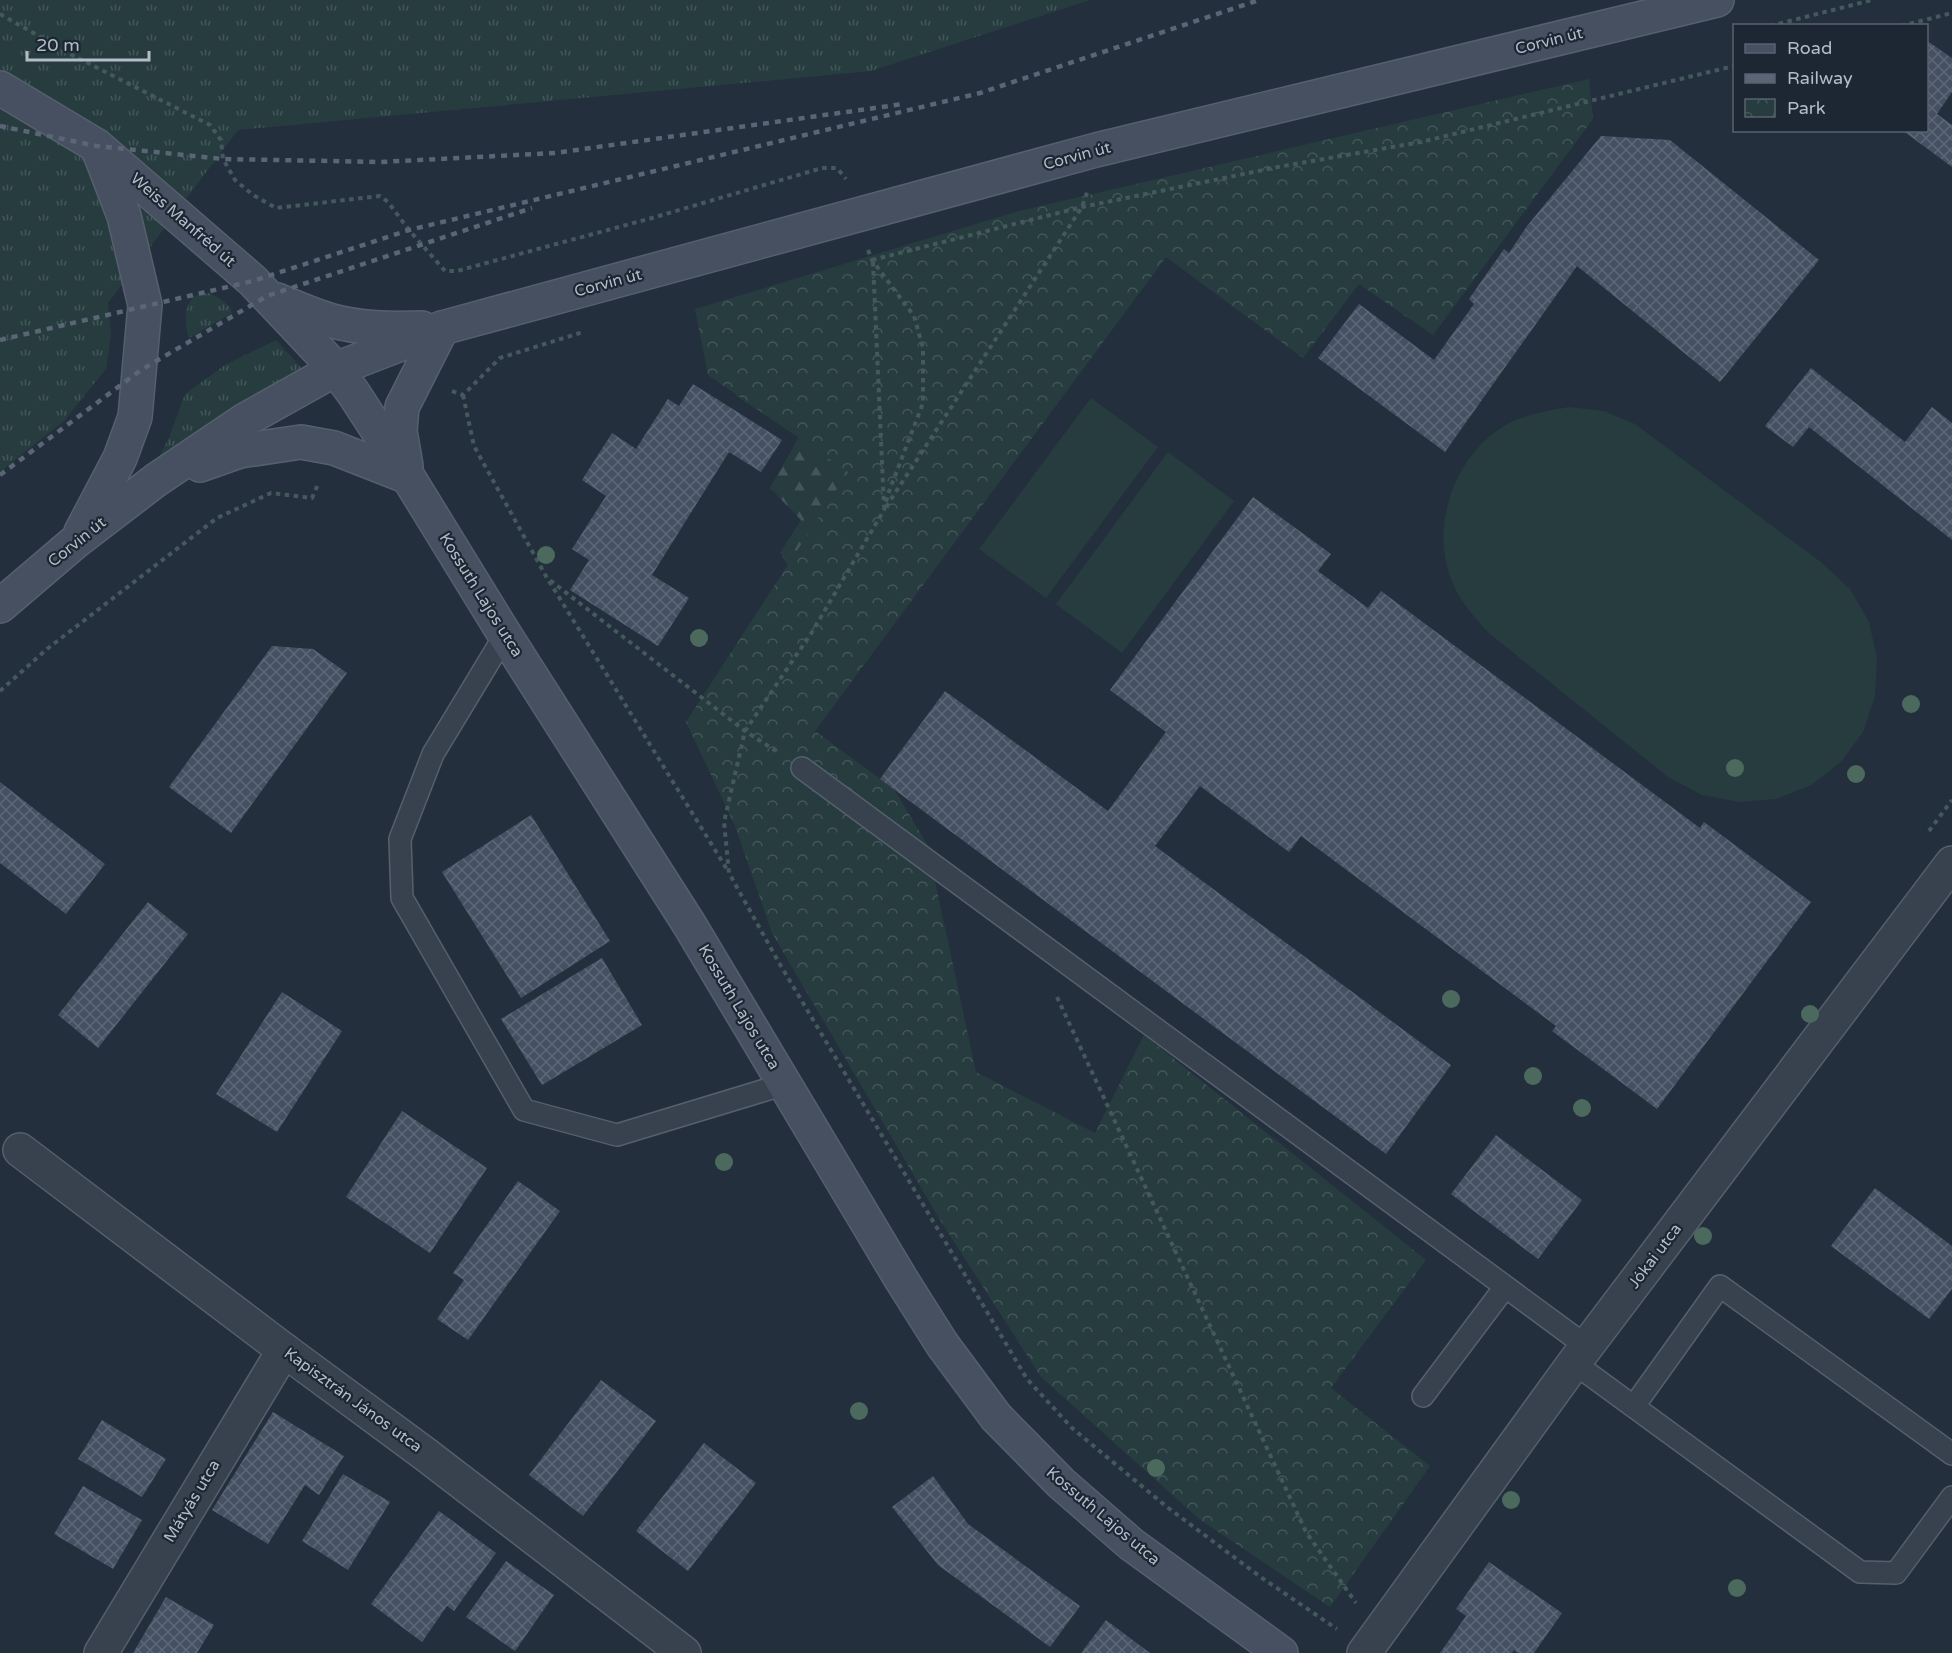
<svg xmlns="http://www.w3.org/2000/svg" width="1952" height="1653" viewBox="0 0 1952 1653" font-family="'Varela Round',sans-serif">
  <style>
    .grass { fill: url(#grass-tufts) }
    .forest { fill: url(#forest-firs) }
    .park { fill: url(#park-crowns) }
    .pitch { fill: #263c3f }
    .building { fill: url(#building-cross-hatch) }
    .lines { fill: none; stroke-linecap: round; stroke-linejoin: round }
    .lane-casing { stroke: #565f6c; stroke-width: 24 }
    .street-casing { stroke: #565f6c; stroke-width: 36 }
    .secondary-casing { stroke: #565f6c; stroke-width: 36 }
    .path { stroke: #44595c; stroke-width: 4; stroke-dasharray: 4.5 4.5; stroke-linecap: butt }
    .lane { stroke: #38414e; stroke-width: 21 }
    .street { stroke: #38414e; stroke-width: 33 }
    .secondary { stroke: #465061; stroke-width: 33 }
    .rail { stroke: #5a6575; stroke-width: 4.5; stroke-dasharray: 6 6; stroke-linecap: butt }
    .tree { fill: #4b6a5d }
    .labels { text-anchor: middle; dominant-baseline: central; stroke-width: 4.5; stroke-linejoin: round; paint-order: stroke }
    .street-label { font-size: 16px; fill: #b4bcc9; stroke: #1d2633 }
  </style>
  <defs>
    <pattern id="grass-tufts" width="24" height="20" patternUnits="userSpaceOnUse" patternTransform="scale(1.5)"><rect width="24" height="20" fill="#263c3f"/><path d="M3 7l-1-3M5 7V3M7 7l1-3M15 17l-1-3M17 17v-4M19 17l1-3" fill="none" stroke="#435659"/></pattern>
    <pattern id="forest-firs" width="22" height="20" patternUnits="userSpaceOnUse" patternTransform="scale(1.5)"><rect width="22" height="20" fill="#263c3f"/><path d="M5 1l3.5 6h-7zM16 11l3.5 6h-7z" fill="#435659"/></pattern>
    <pattern id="park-crowns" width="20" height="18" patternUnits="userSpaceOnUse" patternTransform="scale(1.5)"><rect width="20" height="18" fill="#263c3f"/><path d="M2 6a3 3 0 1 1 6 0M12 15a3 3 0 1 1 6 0" fill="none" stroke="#435659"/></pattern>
    <pattern id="building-cross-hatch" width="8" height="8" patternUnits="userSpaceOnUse" patternTransform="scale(1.5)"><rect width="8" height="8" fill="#455162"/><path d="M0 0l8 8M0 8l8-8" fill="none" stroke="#5d6877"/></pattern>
  </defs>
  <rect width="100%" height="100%" fill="#242f3e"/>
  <g class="grass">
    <path d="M0,0H1090L871,71L238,130L108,303L111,334L106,369L64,421L0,472Z"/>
    <path d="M209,293L219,298L230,307L232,313L189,338C184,322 184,309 193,296Z"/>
    <path d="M276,340L307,374L156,462L169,438L185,394L225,365Z"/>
  </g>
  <path class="forest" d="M814,303L886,371L806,591L780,553L801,520L770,488L799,437L736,396Z"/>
  <path class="park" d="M1589,79L1593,119L1433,335L1359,284L1303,358L1166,257L815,731L894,789L927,844L976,1072L1095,1133L1144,1035L1426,1260L1331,1388L1430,1466L1330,1607L1199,1519L1041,1377L940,1220L772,933L735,826L686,722L848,472L708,375L695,309L1019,211Z"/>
  <g class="pitch">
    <path d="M1091,398L1158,447L1046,598L979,549Z"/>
    <path d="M1569,407L1604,411L1635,424L1822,563L1850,589L1869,622L1877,658L1875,696L1863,732L1841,762L1811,785L1776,799L1739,802L1702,795L1668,777L1490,634C1474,617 1459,601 1451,579C1430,524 1455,456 1504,426C1524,414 1547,411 1569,407Z"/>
    <path d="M1168,452L1234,501L1122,653L1056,604Z"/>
  </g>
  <g class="building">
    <path d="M1926,40L1952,58V92L1937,114L1952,125V167L1902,130H1926Z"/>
    <path d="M1601,136L1670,140L1819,260L1720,382L1577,266L1445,452L1318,358L1359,304L1434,360L1474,304L1469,299L1504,249L1509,253L1527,226Z"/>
    <path d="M1811,368L1905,442L1932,407L1952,423V540L1809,427L1793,447L1765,426Z"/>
    <path d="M693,384L782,440L761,472L729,452L652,575L689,598L658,646L570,590L589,560L572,549L606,496L582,480L612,433L636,449L668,399L679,406Z"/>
    <path d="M1253,497L1331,554L1318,571L1368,608L1381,591L1700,828L1704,822L1811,902L1657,1109L1552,1031L1556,1026L1301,836L1289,852L1200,786L1155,846L1451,1065L1386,1154L880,779L945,691L1108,811L1166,732L1110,690Z"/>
    <path d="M272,646L313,649L347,673L231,833L169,787Z"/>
    <path d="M0,782L105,864L66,914L0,863Z"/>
    <path d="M531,815L610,941L521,998L442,872Z"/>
    <path d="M148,902L188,934L98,1048L58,1015Z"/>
    <path d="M602,958L642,1025L542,1085L501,1019Z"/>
    <path d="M282,992L342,1031L277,1132L216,1094Z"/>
    <path d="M402,1111L487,1168L430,1253L346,1197Z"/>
    <path d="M1496,1135L1582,1200L1538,1259L1451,1194Z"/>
    <path d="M518,1181L560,1211L468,1340L437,1319L464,1280L453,1273Z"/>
    <path d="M1875,1188L1952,1246V1289L1929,1319L1831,1246Z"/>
    <path d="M601,1380L656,1421L583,1516L529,1475Z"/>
    <path d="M273,1412L344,1456L319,1495L305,1485L268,1544L212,1510Z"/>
    <path d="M102,1420L166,1459L142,1497L78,1459Z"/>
    <path d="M704,1443L756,1483L688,1571L636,1531Z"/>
    <path d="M343,1474L390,1502L348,1570L302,1541Z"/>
    <path d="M933,1476L968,1524L1080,1606L1050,1647L938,1565L892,1507Z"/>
    <path d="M83,1486L142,1520L113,1569L54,1534Z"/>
    <path d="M439,1511L496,1553L454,1611L447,1606L422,1642L371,1604Z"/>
    <path d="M506,1561L554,1595L515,1651L466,1617Z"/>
    <path d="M1489,1562L1562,1613L1534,1653H1518L1514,1650L1512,1653H1440L1466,1616L1456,1609Z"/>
    <path d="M166,1597L214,1625L197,1653H133Z"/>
    <path d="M1106,1620L1150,1653H1081Z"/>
  </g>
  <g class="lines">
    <defs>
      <g id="lane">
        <path d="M505,635L433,754L400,839L402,898L524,1110L617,1135L785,1084"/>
        <path d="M802,768L1586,1346"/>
        <path d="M1574,1363L1860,1572L1896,1573L1952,1497"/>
        <path d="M1423,1396L1505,1287"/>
        <path d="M1634,1406L1720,1286L1952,1454"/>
      </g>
      <g id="street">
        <path d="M20,1150L284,1350L425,1454L684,1653"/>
        <path d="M101,1653L284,1350"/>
        <path d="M1364,1653L1574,1363L1952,863"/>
      </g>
      <g id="secondary">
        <path d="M0,88L97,146L253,281L336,369L354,394L408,477L505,635L689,924L901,1279L942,1344L996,1417L1061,1483L1131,1544L1281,1653"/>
        <path d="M277,300C294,307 312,315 329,320C360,329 391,329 422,328"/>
        <path d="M200,465L240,451L301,442L334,448L408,477"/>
        <path d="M406,466L400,431L402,407L442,328"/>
        <path d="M81,532L120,458L135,417L145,305L124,216L99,151"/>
        <path d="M0,606L75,542L156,480L245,420L336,369L442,328L1096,150L1717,0"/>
      </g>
    </defs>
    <use href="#lane" class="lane-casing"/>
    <use href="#street" class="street-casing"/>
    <use href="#secondary" class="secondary-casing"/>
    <g class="path">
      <path d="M0,14L72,55L210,125L221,140L223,159L235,180L253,195L276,208L380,196L388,202L409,230L445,271H457L652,218L822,168H837L846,179"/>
      <path d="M1770,26L1872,0"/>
      <path d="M1901,26L1952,13"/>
      <path d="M868,250L872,260L914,316L923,348V403L888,494L884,510L812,632L745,731L724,822L729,873L778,961L1027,1379L1072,1428L1167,1507L1262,1578L1337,1629"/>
      <path d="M872,260L1082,207L1278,167L1421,142L1734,66"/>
      <path d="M873,262L884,507"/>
      <path d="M452,391L463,395L500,358L583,332"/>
      <path d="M463,395L474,446L547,578L745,731L776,751"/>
      <path d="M886,507L1082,207L1088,190"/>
      <path d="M549,581L728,871"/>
      <path d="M0,691L47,649L217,518L271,493L312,498L319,482"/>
      <path d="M1929,831L1952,800"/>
      <path d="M1057,997L1306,1532L1356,1603"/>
    </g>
    <use href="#lane" class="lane"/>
    <use href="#street" class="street"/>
    <use href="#secondary" class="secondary"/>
    <g class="rail">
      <path d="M0,126L97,146L223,159L381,162L555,153L903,104"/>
      <path d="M0,340L253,281L409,230L980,93L1259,0"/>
      <path d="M0,475L141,370L267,296L532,208"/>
    </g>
  </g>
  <g class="tree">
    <circle cx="546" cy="555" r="9"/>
    <circle cx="699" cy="638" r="9"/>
    <circle cx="1911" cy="704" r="9"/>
    <circle cx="1735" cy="768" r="9"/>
    <circle cx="1856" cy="774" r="9"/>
    <circle cx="1451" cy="999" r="9"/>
    <circle cx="1810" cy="1014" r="9"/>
    <circle cx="1533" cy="1076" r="9"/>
    <circle cx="1582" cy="1108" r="9"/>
    <circle cx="724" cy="1162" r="9"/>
    <circle cx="1703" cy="1236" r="9"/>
    <circle cx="859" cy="1411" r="9"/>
    <circle cx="1156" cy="1468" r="9"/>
    <circle cx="1511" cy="1500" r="9"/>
    <circle cx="1737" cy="1588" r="9"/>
  </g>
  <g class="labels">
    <g class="street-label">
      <text transform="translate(1549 41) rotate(-14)">Corvin út</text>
      <text transform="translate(1077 156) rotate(-15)">Corvin út</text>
      <text transform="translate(183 220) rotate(41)">Weiss Manfréd út</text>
      <text transform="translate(608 283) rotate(-15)">Corvin út</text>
      <text transform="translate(77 542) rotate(-39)">Corvin út</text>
      <text transform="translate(481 595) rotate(58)">Kossuth Lajos utca</text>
      <text transform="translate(739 1007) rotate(59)">Kossuth Lajos utca</text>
      <text transform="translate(1655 1256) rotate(-53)">Jókai utca</text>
      <text transform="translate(353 1400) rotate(36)">Kapisztrán János utca</text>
      <text transform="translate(192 1501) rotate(-59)">Mátyás utca</text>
      <text transform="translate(1103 1516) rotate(40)">Kossuth Lajos utca</text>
    </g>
  </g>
  <rect x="1733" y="24" width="195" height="108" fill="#1d2633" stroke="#59626f" stroke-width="1.5"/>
  <rect x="1745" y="44" width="30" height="9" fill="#465061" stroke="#59626f" stroke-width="1.5"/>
  <text x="1787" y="54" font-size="18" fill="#b4bcc9">Road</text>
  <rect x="1745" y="74" width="30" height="9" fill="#5a6575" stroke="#59626f" stroke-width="1.5"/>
  <text x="1787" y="84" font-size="18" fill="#b4bcc9">Railway</text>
  <rect x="1745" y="99" width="30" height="18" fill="url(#park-crowns)" stroke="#59626f" stroke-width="1.5"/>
  <text x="1787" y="114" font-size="18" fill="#b4bcc9">Park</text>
  <path d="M27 51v9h122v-9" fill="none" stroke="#b4bcc9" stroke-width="3"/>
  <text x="36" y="51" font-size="18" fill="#b4bcc9" stroke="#1d2633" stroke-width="4.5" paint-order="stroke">20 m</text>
</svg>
